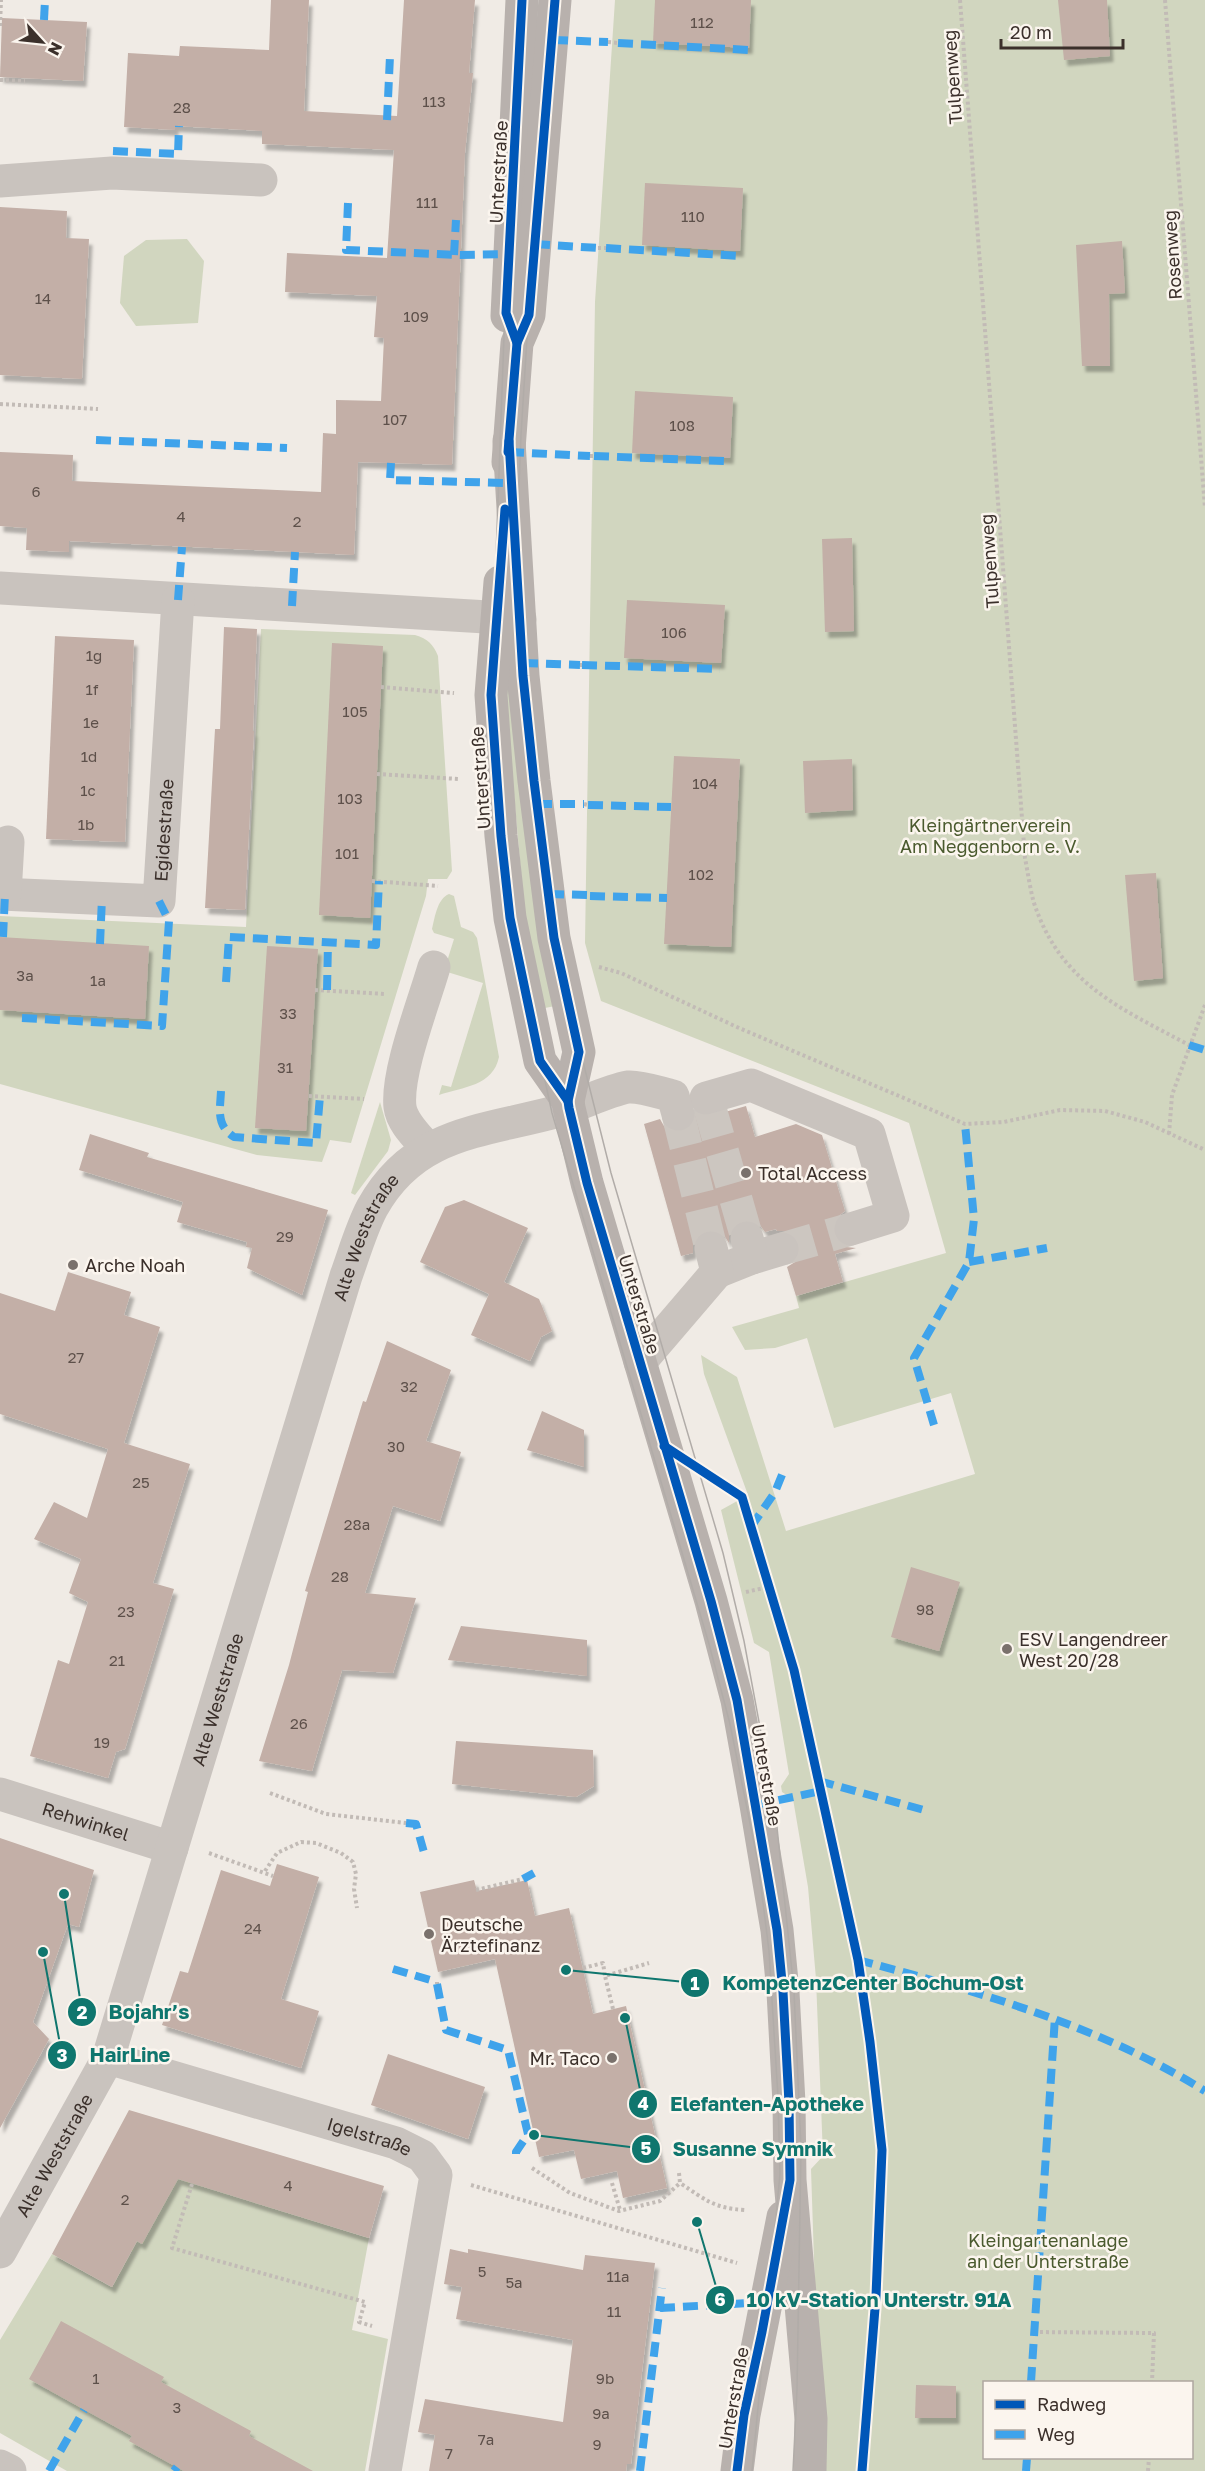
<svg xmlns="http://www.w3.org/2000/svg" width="1205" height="2471" viewBox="0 0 1205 2471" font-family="'Golos Text',sans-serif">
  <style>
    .green { fill: #d1d6bf; fill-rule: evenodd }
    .building { fill: #c3afa7; filter: url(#shadow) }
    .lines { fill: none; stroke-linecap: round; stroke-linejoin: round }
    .minor-tunnel { stroke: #ccc6c0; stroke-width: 33; stroke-dasharray: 33 16; stroke-linecap: butt }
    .path { stroke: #c2bbb6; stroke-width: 4; stroke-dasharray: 3 3; stroke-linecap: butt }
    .minor { stroke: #c9c3be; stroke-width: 33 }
    .major { stroke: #b8b1ad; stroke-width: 33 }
    .tram { stroke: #b1aca8; stroke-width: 1.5 }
    .quiet { stroke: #3fa3eb; stroke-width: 8; stroke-dasharray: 15 8; stroke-linecap: butt }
    .cycleway-casing { stroke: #fbf5ee; stroke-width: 13 }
    .cycleway { stroke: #0057b8; stroke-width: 9 }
    .poi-dot { fill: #7a716c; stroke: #fbf5ee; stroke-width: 2 }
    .labels { text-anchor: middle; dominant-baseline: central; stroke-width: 5; stroke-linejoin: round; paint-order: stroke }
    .number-label { font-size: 15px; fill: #5d504a }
    .street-label { font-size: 18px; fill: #3b302b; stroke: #fbf5ee }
    .park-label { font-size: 18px; fill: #4a5a2e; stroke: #fbf5ee }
    .poi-label { font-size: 18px; fill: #3b302b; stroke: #fbf5ee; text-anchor: start }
    .leader { fill: none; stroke: #0f766e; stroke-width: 2 }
    .callout-dot { fill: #0f766e; stroke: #fbf5ee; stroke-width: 2 }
    .mark-label { font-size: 18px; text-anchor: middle; font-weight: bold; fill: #fff }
    .callout-label { font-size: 20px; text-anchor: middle; font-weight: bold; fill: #0f766e; stroke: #fbf5ee; stroke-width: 5; stroke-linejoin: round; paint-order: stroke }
  </style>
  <defs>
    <filter id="shadow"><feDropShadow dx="3.5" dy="6" stdDeviation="1.5" flood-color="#0004"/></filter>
  </defs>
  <rect width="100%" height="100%" fill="#f0ebe5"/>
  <g class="green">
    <path d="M615,0H1205V2471H821L811,2169L823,2156L816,1979L808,1887L793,1799L782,1792L781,1786L789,1774L769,1652L754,1643L721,1510L748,1495L704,1374L701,1355L737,1377L786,1531L975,1474L951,1393L834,1428L807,1338L775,1348L745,1350L732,1327L799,1308L796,1296L946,1253L909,1123L601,1001L585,943L595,302ZM984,2382H1192V2458H984Z"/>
    <path d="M187,239L204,261L198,323L136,326L120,303L124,256L146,240Z"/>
    <path d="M261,629L415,635C428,639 433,644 438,656L452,871L447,879H428L426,896L351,1143L330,1140L322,1162L257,1155L0,1084V916L246,927Z"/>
    <path d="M503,672H509L555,1006L540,1009L526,928Z"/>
    <path d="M449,894L454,896L461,927L473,932L477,938L499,1057C493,1086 463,1087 439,1095L442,1085L451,1087L483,983L444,971L454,939L434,933L432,929C435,917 437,899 449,894Z"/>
    <path d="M380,1102L391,1140L388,1151L355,1195L351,1193Z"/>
    <path d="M173,2177L369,2238L352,2330L388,2339L365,2471H67L0,2433V2340L52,2254L112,2287L137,2241L142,2243L171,2191Z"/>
  </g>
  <g class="building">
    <path d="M271,0H309L304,111L397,116L404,0H475L469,73H473L465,153L452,465L358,462L354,555L69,541V552L26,550L27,528L0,526V452L73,455L72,481L321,492L323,433L336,434V400L381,401L384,338L374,337L377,296L285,292L287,253L387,258L394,150L262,144V131L175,126V130L124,127L128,53L179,56L180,46L269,50Z"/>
    <path d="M655,0H751L749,48L653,43Z"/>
    <path d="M1058,0H1107L1110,56L1064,60Z"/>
    <path d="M2,18L87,22L83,81L0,77Z"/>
    <path d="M645,183L743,188L740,251L642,245Z"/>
    <path d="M0,207L67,211L66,238L89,239L82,379L0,375Z"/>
    <path d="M1122,241L1125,293L1109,294L1110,366H1082L1076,245Z"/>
    <path d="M635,391L733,397L730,458L632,453Z"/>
    <path d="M852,538L854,631L825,632L822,539Z"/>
    <path d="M627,600L725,605L721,663L624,658Z"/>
    <path d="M224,627L257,629L253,731H254L245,910L205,908L215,729H220Z"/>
    <path d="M55,636L134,640L125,842L46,839Z"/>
    <path d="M332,643L383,646L370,918L319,915Z"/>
    <path d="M674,756L740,759L731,947L664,944Z"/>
    <path d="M852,759L853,810L805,813L803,761Z"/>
    <path d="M1156,873L1163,978L1134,981L1125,875Z"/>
    <path d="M0,937L149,946L145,1019L0,1010Z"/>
    <path d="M267,946L318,949L306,1131L255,1128Z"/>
    <path d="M746,1106L755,1137L796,1124L822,1135L845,1211L837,1217L833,1224V1234L839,1243L846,1247L856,1248L835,1254L843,1282L796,1296L787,1267L795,1262L800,1254V1243L794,1235L787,1231H777L776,1229L765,1232L760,1225L752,1220H742L734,1225L729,1233V1243L724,1235L717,1230H706L698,1235L693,1242V1253L681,1256L644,1124L660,1119L665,1128L674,1132H682L692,1127L696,1113L702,1116H711Z"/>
    <path d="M90,1134L149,1153L147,1157L328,1210L302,1295L247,1268L252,1248L246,1247L247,1242L177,1222L183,1202L79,1170Z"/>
    <path d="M464,1200L528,1228L504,1282L539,1299L552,1331L541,1337L530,1361L471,1335L489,1294L420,1262L445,1207Z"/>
    <path d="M68,1272L131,1292L124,1315L160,1327L124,1443L190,1464L153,1583L174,1589L125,1749L116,1752L108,1778L30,1756L58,1660L69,1664L88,1602L69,1593L81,1559L34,1539L54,1502L87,1518L108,1449L0,1414V1293L55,1311Z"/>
    <path d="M387,1341L451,1370L426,1441L461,1452L440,1521L393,1506L365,1593L416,1598L393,1673L342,1670L312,1771L259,1761L289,1665L308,1592L305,1591L345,1459L363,1401L366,1402Z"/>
    <path d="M542,1411L584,1430V1467L527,1450Z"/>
    <path d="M911,1567L960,1582L939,1651L891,1637Z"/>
    <path d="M461,1626L587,1640V1676L448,1660Z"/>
    <path d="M456,1741L593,1750L594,1786L576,1797L452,1784Z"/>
    <path d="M0,1838L94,1870L79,1927L68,1924L33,2022L49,2039L0,2128Z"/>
    <path d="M277,1864L319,1877L281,1999L319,2011L301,2068L162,2025L180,1971L188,1973L221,1870L270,1886Z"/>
    <path d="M474,1880L477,1891L527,1880L535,1916L569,1908L593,2014L626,2006L667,2188L623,2198L617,2171L581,2179L574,2150L539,2157L495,1959L438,1972L420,1892Z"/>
    <path d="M388,2054L485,2087L468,2139L371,2105Z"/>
    <path d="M129,2110L384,2186L369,2238L178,2179L142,2244L137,2241L112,2287L52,2254Z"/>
    <path d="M450,2249L468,2253V2249L583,2270L585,2255L655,2263L631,2464H627L626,2471H429L435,2435L418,2432L425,2399L563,2422L573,2340L456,2319L462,2287L444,2284Z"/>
    <path d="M61,2321L164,2377L161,2382L251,2431L249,2436L313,2471H184L129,2441L132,2436L29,2379Z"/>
    <path d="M916,2385L956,2386V2418H915Z"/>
  </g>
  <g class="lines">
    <g class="minor-tunnel">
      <path d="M709,1105L747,1238"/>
      <path d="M678,1114L711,1248"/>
      <path d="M782,1249L851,1229"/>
    </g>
    <g class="path">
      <path d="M960,0L1025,858C1028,873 1030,889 1034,903C1061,984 1120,1008 1189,1045"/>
      <path d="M1165,0L1205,508"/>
      <path d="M0,26L1,0"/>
      <path d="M608,42L618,43"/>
      <path d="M0,80L25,81"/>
      <path d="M598,248H606"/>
      <path d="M0,404L98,409"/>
      <path d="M590,456H594"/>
      <path d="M580,665H582"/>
      <path d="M381,687L454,693"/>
      <path d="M377,774L459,779"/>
      <path d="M584,804L588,805"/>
      <path d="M372,881L438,886"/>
      <path d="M599,967L621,973L739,1028L965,1124L1004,1122L1060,1110L1105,1111L1145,1122L1205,1150"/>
      <path d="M315,990L386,994"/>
      <path d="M309,1096L364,1099"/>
      <path d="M1169,1134L1172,1095L1205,1005"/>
      <path d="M746,1592L768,1587"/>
      <path d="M270,1793L326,1814L406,1823"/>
      <path d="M209,1853L273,1876"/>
      <path d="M265,1871L277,1853L301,1842L316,1843L341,1853L353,1862L356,1874L354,1889L357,1908"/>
      <path d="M476,1890L523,1879"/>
      <path d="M583,1968L603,1963L605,1976"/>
      <path d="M437,1982V1984"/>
      <path d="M820,1988L861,1983"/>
      <path d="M613,2009L605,1976L649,1963"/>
      <path d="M532,2168L570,2193L619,2211L660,2201L680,2183"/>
      <path d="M679,2173L680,2183C706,2200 713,2208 745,2210"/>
      <path d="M612,2183L620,2210"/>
      <path d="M192,2184L172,2248L365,2302L359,2322L372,2326"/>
      <path d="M471,2185L737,2263"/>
      <path d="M1034,2332L1154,2333L1152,2382"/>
      <path d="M1148,2471L1149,2458"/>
    </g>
    <g class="minor">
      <path d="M0,181L112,173L261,180"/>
      <path d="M0,588L520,619"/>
      <path id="s1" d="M0,894L159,901L178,600"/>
      <path d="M5,894L8,842"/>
      <path d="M706,1098L751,1085L869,1134L893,1216L851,1229"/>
      <path d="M428,1149C418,1137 402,1123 400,1107C396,1073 424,1002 434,967"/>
      <path d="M752,1258L782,1249"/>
      <path d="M717,1272L752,1258L747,1238"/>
      <path d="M640,1362L717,1272L711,1248"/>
      <path id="s2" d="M0,1794L172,1848"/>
      <path id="s3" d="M108,2058L396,2143L422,2156L436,2175L385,2471"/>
      <path id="s4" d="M0,2252L108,2058L346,1276C354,1254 361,1229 372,1208C414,1132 481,1132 555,1112C578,1106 606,1091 628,1087C641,1086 660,1093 673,1096L678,1114"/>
      <path d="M0,2466L10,2471"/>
    </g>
    <g class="major">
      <path d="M507,316L522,0"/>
      <path d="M509,441L523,676L534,781L554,938L579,1052L568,1101L569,1108L587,1183L711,1601L737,1700L756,1805L777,1930L783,1992L789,2103L790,2180L811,2419L810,2471"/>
      <path d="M508,462L517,343L529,315L555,0"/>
      <path d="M500,582L491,695L501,836L510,918L540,1061L568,1101"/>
      <path d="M737,2471L744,2415L783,2217"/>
    </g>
    <g class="tram">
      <path d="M522,0L504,336L491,695L501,836L510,918L552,1113L709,1644L730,1724L758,1863L769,1951L778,2097L780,2174L752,2471"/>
      <path d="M555,0L536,255L527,338L521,435L518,511L523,676L534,781L561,974L611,1173L723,1553L744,1641L775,1808L794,1991L801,2148L797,2390L793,2471"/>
    </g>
    <g class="quiet">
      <path d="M44,20L45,0"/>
      <path d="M553,40L608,42"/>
      <path d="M618,43L750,50"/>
      <path d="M387,120L390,56"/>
      <path d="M113,151L178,154L179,126"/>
      <path d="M348,203L346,250L460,255L510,254"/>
      <path d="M535,244L598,248"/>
      <path d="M606,248L740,256"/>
      <path d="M454,255L456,220"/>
      <path d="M96,440L287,448"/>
      <path d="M509,452L590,456"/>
      <path d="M594,456L725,461"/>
      <path d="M391,463L390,480L507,483"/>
      <path d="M178,600L182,547"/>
      <path d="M292,606L295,552"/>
      <path d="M523,663L580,665"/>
      <path d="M582,665L720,669"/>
      <path d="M537,804H584"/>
      <path d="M588,805L671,807"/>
      <path d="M549,894L587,895"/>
      <path d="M590,896L667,898"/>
      <path d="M3,937L5,894"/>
      <path d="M100,944L102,898"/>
      <path d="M226,982L229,937L376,945L379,881"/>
      <path d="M327,990L328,942"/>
      <path d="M22,1018L162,1026L169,921L159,901"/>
      <path d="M1189,1045L1205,1050"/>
      <path d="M221,1091C220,1111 216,1125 234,1137L316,1143L320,1096"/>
      <path d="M969,1262L1047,1248"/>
      <path d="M934,1425L914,1358L969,1262L974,1219L965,1124"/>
      <path d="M751,1527L775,1492L784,1470"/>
      <path d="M819,1781L924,1810"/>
      <path d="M756,1805L821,1791"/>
      <path d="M406,1823L416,1824L425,1856"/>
      <path d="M523,1879L534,1873"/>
      <path d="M858,1960C979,1992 1098,2025 1205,2091"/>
      <path d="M393,1969L437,1982"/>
      <path d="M437,1984L446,2030L508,2050L528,2134L516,2152V2159"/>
      <path d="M660,2308L767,2302"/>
      <path d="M1031,2382L1055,2017"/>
      <path d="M49,2471L84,2410"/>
      <path d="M174,2471L177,2467"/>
      <path d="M640,2471L662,2288"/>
      <path d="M1026,2471L1027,2458"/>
    </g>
    <defs>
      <g id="cycleway">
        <path d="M517,343L506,313L522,0"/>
        <path d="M509,441L523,676L534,781L554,938L579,1052L568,1101L569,1108L587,1183L711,1601L737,1700L777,1930L783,1992L789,2103L790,2180L762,2332L744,2415L737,2471"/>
        <path d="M508,452L517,343L529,315L555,0"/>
        <path d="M505,509L491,695L501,836L510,918L540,1061L568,1101"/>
        <path d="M664,1446L742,1497L794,1670L858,1960L870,2042L882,2150L876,2296L862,2471"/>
      </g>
    </defs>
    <use href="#cycleway" class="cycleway-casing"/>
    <use href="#cycleway" class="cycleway"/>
  </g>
  <g class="poi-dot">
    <circle cx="746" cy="1173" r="6"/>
    <circle cx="73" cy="1265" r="6"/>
    <circle cx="1007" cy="1649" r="6"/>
    <circle cx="429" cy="1934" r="6"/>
    <circle cx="612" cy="2058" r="6"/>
  </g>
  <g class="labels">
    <g class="number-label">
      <text x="702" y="22">112</text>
      <text x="434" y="101">113</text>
      <text x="182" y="107">28</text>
      <text x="427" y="202">111</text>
      <text x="693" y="216">110</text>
      <text x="43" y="298">14</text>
      <text x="416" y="316">109</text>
      <text x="395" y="419">107</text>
      <text x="682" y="425">108</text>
      <text x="36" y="491">6</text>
      <text x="181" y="516">4</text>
      <text x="297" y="521">2</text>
      <text x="674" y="632">106</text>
      <text x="94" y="655">1g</text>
      <text x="92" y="689">1f</text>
      <text x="355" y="711">105</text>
      <text x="91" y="722">1e</text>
      <text x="89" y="756">1d</text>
      <text x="705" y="783">104</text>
      <text x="88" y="790">1c</text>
      <text x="350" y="798">103</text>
      <text x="86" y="824">1b</text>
      <text x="347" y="853">101</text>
      <text x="701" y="874">102</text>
      <text x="25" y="975">3a</text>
      <text x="98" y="980">1a</text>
      <text x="288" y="1013">33</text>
      <text x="285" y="1067">31</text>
      <text x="285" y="1236">29</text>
      <text x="76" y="1357">27</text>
      <text x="409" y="1386">32</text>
      <text x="396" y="1446">30</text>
      <text x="141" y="1482">25</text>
      <text x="357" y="1524">28a</text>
      <text x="340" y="1576">28</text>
      <text x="925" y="1609">98</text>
      <text x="126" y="1611">23</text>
      <text x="117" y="1660">21</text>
      <text x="299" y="1723">26</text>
      <text x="102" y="1742">19</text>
      <text x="253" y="1928">24</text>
      <text x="288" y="2185">4</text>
      <text x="125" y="2199">2</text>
      <text x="482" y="2271">5</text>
      <text x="618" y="2276">11a</text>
      <text x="514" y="2282">5a</text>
      <text x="614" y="2311">11</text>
      <text x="96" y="2378">1</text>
      <text x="605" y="2378">9b</text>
      <text x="177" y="2407">3</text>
      <text x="601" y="2413">9a</text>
      <text x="486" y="2439">7a</text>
      <text x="597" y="2444">9</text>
      <text x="449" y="2453">7</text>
    </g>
    <g class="street-label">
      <text transform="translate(952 77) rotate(-94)">Tulpenweg</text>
      <text transform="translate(498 172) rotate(-87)">Unterstraße</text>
      <text transform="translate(1172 255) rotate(-94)">Rosenweg</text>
      <text transform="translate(989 561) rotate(-94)">Tulpenweg</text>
      <text transform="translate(480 778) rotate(-94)">Unterstraße</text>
      <text stroke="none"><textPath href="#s1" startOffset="230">Egidestraße</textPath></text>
      <text stroke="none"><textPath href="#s4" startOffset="1083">Alte Weststraße</textPath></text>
      <text transform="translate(640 1304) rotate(73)">Unterstraße</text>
      <text stroke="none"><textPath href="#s4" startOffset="597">Alte Weststraße</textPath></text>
      <text transform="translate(767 1775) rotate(80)">Unterstraße</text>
      <text stroke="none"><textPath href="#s2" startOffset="90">Rehwinkel</textPath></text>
      <text stroke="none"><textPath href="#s3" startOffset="273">Igelstraße</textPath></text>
      <text stroke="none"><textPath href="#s4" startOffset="111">Alte Weststraße</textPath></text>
      <text transform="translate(733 2398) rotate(-80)">Unterstraße</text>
    </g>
    <g class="park-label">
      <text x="990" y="825">Kleingärtnerverein<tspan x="990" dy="21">Am Neggenborn e. V.</tspan></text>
      <text x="1048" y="2240">Kleingartenanlage<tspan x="1048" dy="21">an der Unterstraße</tspan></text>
    </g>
    <g class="poi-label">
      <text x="758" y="1173">Total Access</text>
      <text x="85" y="1265">Arche Noah</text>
      <text x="1019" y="1639">ESV Langendreer<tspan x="1019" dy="21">West 20/28</tspan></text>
      <text x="441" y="1924">Deutsche<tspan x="441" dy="21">Ärztefinanz</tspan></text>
      <text x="600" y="2058" text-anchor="end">Mr. Taco</text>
    </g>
  </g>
  <path class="leader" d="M566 1970L695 1983M64 1894L82 2012M43 1952L62 2055M625 2018L643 2104M534 2135L646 2149M697 2222L720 2300"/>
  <g class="callout-dot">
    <circle cx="566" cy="1970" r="6"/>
    <circle cx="64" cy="1894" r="6"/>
    <circle cx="43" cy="1952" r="6"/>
    <circle cx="625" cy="2018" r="6"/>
    <circle cx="534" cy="2135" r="6"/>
    <circle cx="697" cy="2222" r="6"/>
    <circle cx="695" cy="1983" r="15"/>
    <circle cx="82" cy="2012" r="15"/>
    <circle cx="62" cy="2055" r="15"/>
    <circle cx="643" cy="2104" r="15"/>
    <circle cx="646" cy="2149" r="15"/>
    <circle cx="720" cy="2300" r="15"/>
  </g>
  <g class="mark-label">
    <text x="695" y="1990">1</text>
    <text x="82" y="2019">2</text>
    <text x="62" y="2062">3</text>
    <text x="643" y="2110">4</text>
    <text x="646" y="2155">5</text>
    <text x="720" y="2306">6</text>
  </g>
  <g class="callout-label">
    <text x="873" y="1990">KompetenzCenter Bochum-Ost</text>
    <text x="149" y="2019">Bojahr’s</text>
    <text x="130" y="2062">HairLine</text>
    <text x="767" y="2111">Elefanten-Apotheke</text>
    <text x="753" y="2156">Susanne Symnik</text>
    <text x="879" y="2307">10 kV-Station Unterstr. 91A</text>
  </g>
  <rect x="983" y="2381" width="210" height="78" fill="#fbf5ee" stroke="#aea6a0" stroke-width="1.5"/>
  <rect x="995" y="2400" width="30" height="9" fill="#0057b8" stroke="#aea6a0" stroke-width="1.5"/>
  <text x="1037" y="2411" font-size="18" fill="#3b302b">Radweg</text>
  <rect x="995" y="2430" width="30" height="9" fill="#3fa3eb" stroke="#aea6a0" stroke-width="1.5"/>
  <text x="1037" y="2441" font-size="18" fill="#3b302b">Weg</text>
  <g transform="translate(42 42) rotate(117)" stroke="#fbf5ee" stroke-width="4.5" paint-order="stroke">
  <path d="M0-4.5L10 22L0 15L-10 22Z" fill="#3b302b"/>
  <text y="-9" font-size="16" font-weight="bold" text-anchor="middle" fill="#3b302b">N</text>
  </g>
  <path d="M1001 39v9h122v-9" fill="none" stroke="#3b302b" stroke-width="3"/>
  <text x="1010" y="39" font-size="18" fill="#3b302b" stroke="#fbf5ee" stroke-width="4.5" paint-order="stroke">20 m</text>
</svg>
